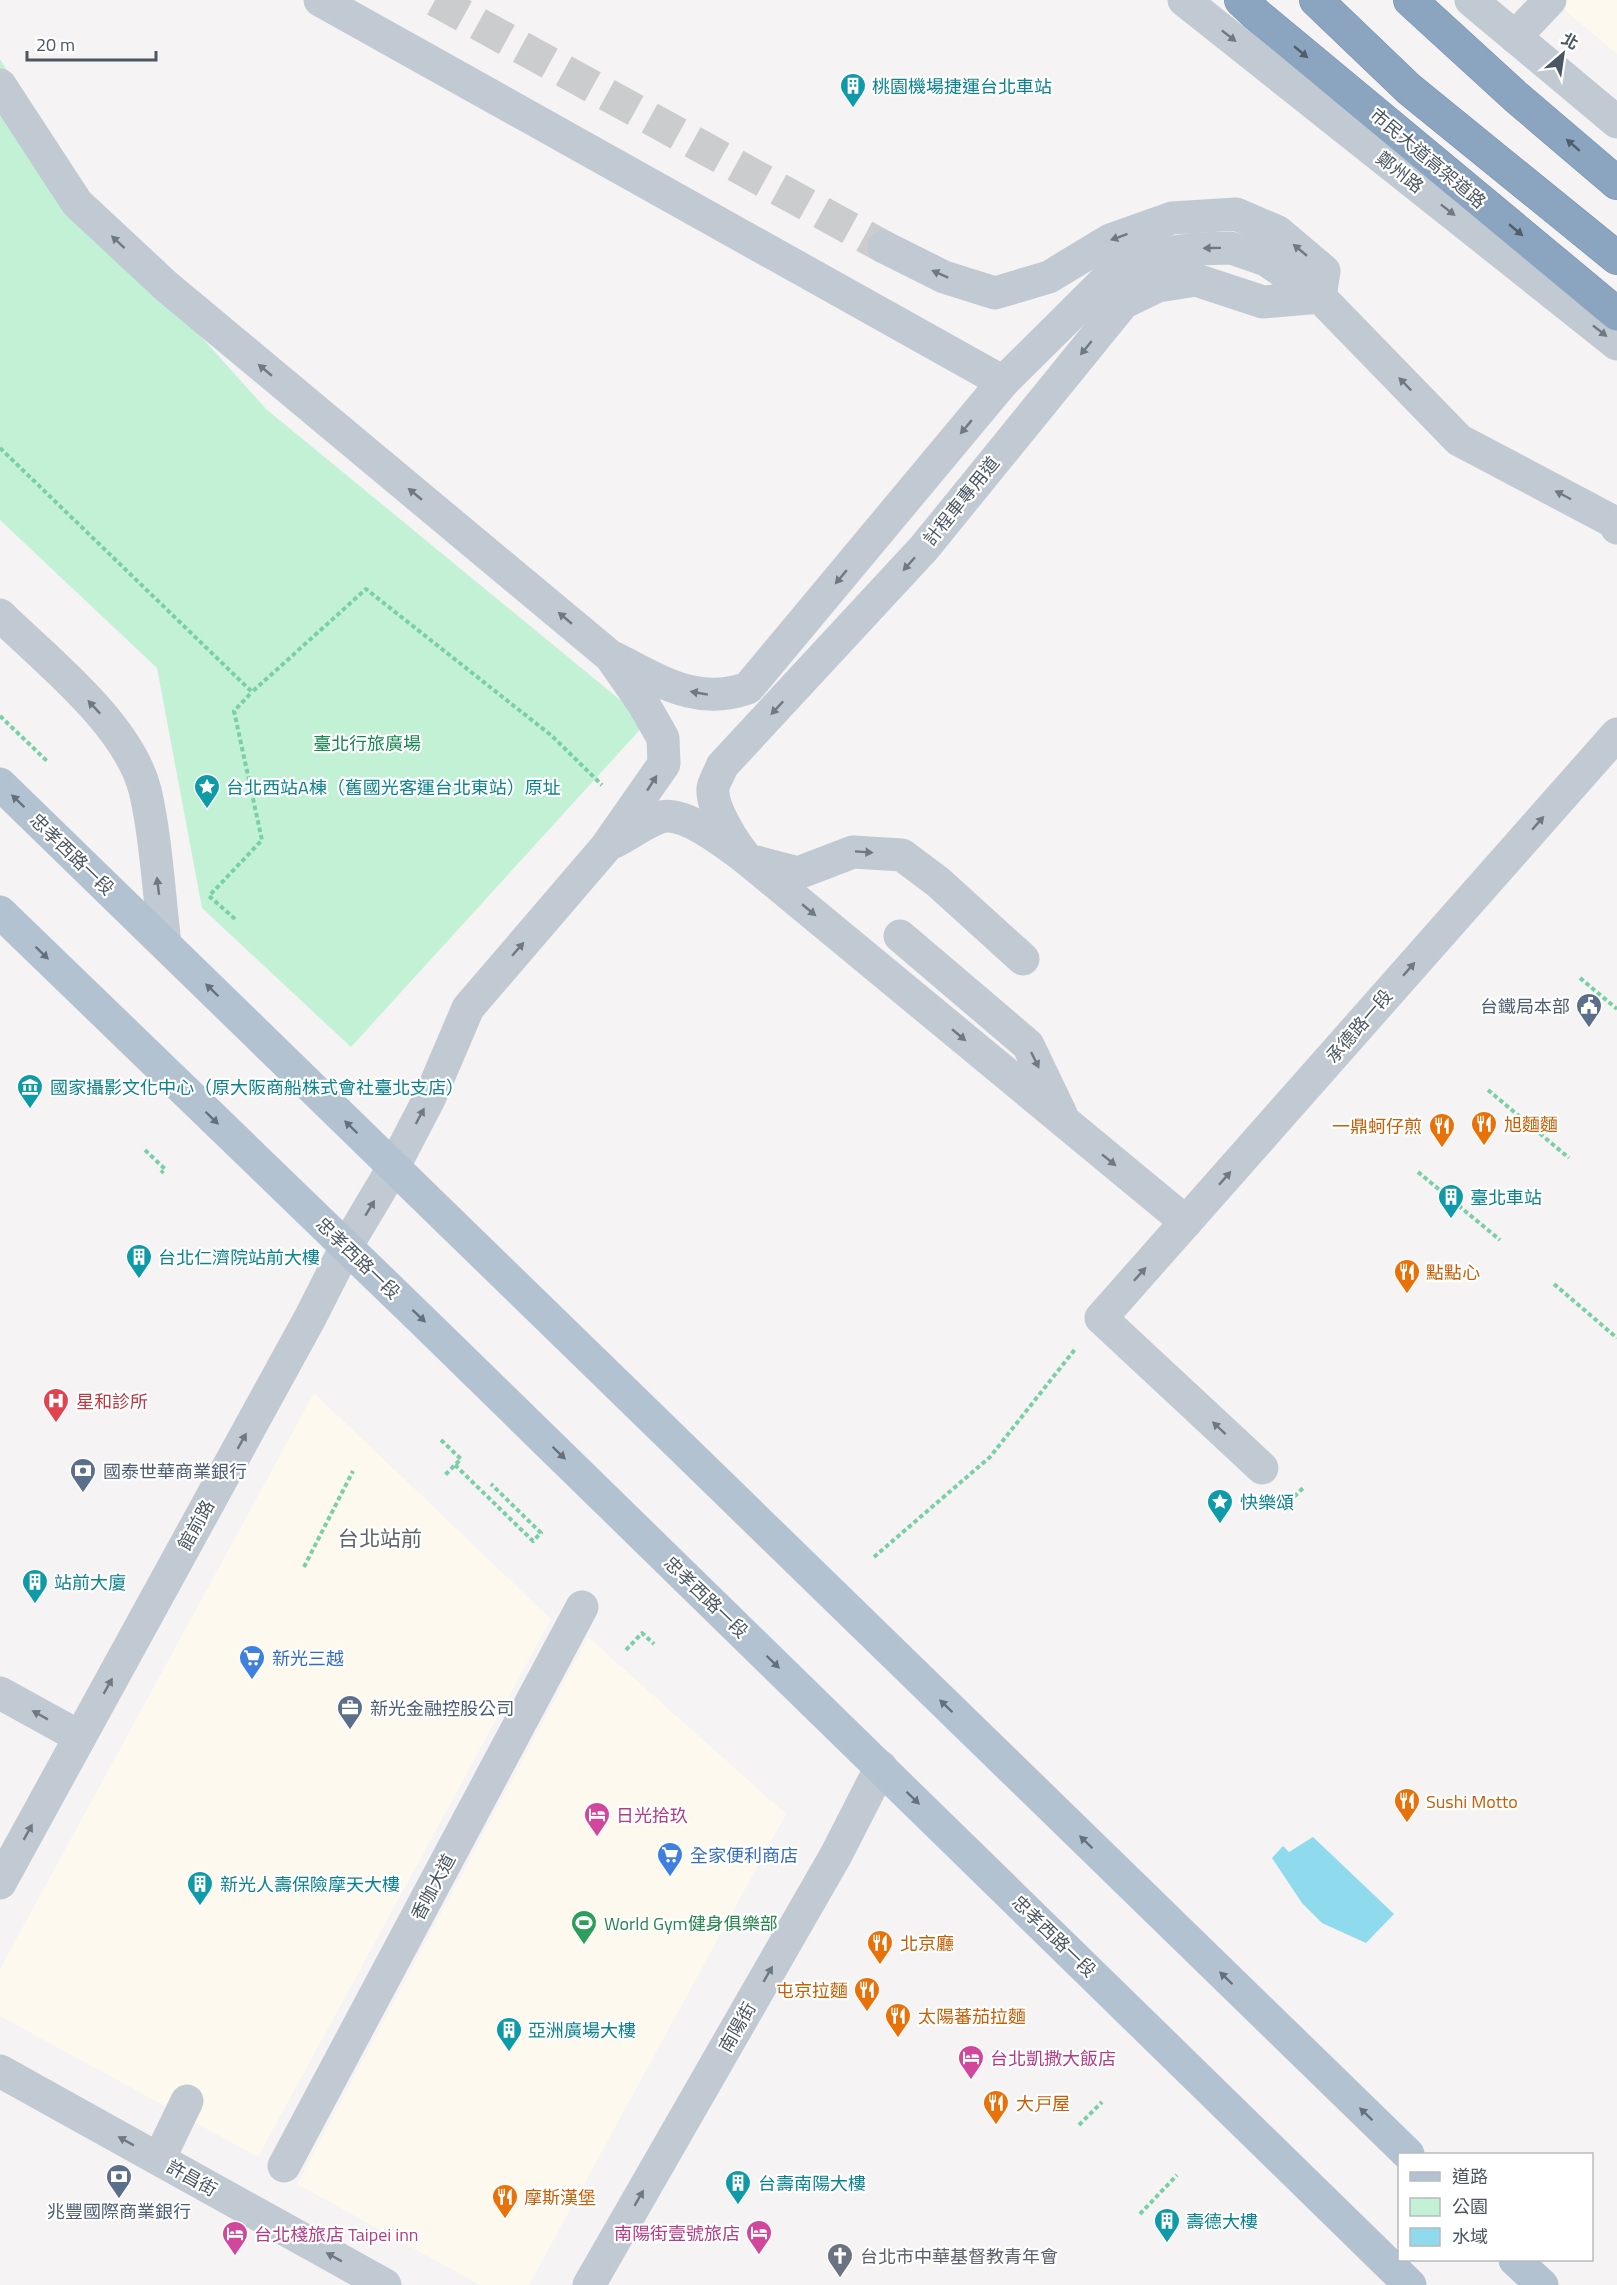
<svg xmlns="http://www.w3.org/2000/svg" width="1617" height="2285" viewBox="0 0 1617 2285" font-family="'Titillium Web','Noto Sans TC',sans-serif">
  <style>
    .commercial { fill: #fdf9ef }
    .green { fill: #c3f1d5 }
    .water { fill: #90daee }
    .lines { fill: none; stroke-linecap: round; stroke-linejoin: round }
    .minor-tunnel { stroke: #caccce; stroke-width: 33; stroke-dasharray: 33 16; stroke-linecap: butt }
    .highway-casing { stroke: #7690ad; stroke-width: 34 }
    .path { stroke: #7ad0a6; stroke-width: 4; stroke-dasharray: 4.5 3; stroke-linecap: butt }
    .minor { stroke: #c1cad2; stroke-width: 33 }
    .major { stroke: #b3c2d1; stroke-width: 33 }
    .highway { stroke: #8ba5c1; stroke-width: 33 }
    .oneway { fill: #6e7983 }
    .oneway2 { fill: #505e6b }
    .oneway3 { fill: #64717d }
    .labels { text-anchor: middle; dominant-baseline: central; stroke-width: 4.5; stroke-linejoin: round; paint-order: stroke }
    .culture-label { font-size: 18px; fill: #0d838f; stroke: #fff; text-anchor: start }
    .street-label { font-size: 18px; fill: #4a5661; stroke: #fff }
    .park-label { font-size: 18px; fill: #17864f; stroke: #fff }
    .service-label { font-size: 18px; fill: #4e5e75; stroke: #fff; text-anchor: start }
    .food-label { font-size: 18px; fill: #c56008; stroke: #fff; text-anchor: start }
    .health-label { font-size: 18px; fill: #be3a42; stroke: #fff; text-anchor: start }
    .shop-label { font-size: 18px; fill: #366cbe; stroke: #fff; text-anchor: start }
    .hotel-label { font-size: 18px; fill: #b23c85; stroke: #fff; text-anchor: start }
    .leisure-label { font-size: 18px; fill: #27864d; stroke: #fff; text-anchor: start }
    .worship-label { font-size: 18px; fill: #5b616d; stroke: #fff; text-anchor: start }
    .quarter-label { font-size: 21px; fill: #5f6368; stroke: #fff }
  </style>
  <rect width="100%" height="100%" fill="#f5f3f3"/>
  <g class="commercial">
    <path d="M1552,0H1617V54Z"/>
    <path d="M314,1393L551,1619L258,2157L0,2016V1969Z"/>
    <path d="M588,1637L786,1814L529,2285H480L297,2184Z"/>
  </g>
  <path class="green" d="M0,59L100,224L266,409L647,722L351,1047L202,908L157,668L0,520Z"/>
  <path class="water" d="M1313,1837L1394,1914L1366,1943L1322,1923L1302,1903L1272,1858L1283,1846L1289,1852Z"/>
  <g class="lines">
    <path class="minor-tunnel" d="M435,0L884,247"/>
    <defs>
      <g id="highway">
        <path d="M1241,0L1258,16L1617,314"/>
        <path d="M1316,0L1409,89L1617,258"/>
        <path d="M1410,0L1516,97L1617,183"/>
      </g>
    </defs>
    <use href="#highway" class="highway-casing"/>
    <g class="path">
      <path d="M0,448L252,692L366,589L552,736L602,785"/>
      <path d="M0,716L48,762"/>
      <path d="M235,919L209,896L262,840L234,711L252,692"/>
      <path d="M1580,978L1617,1009"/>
      <path d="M1488,1090L1569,1158"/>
      <path d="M145,1150L165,1169L161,1173"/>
      <path d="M1418,1172L1500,1240"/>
      <path d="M1554,1284L1617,1338"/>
      <path d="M441,1440L461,1459L444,1476"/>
      <path d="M455,1465L533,1541L541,1533L491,1484"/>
      <path d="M1289,1502L1303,1488"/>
      <path d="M874,1557L990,1457L1076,1348"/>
      <path d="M304,1567L353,1471"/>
      <path d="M626,1650L642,1633L654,1644"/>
      <path d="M1079,2125L1102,2102"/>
      <path d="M1140,2214L1177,2175"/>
    </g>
    <g class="minor">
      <path d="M320,0L1003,382"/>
      <path d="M1184,0L1617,344"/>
      <path d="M1471,0L1617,122"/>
      <path d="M1515,37L1550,0"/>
      <path d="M0,85L77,203L166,286L610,656C658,679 694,707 748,688L1003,382L1111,275L1152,255L1195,249L1231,248L1266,260L1320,297L1459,440L1614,522L1617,528"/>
      <path d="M884,247L944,277L995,293L1049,277L1110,240L1172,218L1236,214L1278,232L1324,271L1320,297"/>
      <path d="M0,615C47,661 128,724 145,790C156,837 159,895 165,944"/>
      <path d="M614,842C629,835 645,822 660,817C684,810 730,846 748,860L1186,1222"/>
      <path d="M748,860C735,845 711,808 713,788C714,781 720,773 722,766L924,548L1123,303L1158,286L1196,280L1263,302L1320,297"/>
      <path d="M756,862L798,873L853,852L902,855L938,882L1023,959"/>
      <path d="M900,936L1028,1045L1061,1114"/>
      <path d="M1262,1468L1101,1318L1617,734"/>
      <path d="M0,1693L80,1737"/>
      <path d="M0,1883L310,1318L346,1247L393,1168L430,1097L468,1008L606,847L664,764L663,738L643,703L613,660"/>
      <path d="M0,2071L385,2285"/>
      <path d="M159,2159L187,2101"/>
      <path d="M284,2166L582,1607"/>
      <path d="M589,2285L836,1855L881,1767"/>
    </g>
    <g class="major">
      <path d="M0,784L1408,2154"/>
      <path d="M0,912L425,1323L1410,2285"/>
      <path d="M1515,2260L1542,2285"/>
    </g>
    <use href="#highway" class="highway"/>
  </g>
  <defs><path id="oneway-solid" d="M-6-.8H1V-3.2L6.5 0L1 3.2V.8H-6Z" transform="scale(1.5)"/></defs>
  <g class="oneway">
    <use href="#oneway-solid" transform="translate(1229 36) rotate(38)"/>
    <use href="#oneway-solid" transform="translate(1448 210) rotate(38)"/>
    <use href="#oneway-solid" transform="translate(1119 237) rotate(160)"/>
    <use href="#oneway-solid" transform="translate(118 242) rotate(-137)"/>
    <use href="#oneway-solid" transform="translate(1212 248) rotate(179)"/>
    <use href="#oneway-solid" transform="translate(1300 250) rotate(-140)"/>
    <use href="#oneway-solid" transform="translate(940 274) rotate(-156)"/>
    <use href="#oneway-solid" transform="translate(1600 331) rotate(38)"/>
    <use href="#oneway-solid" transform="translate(1086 348) rotate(129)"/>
    <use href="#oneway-solid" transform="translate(265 370) rotate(-140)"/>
    <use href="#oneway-solid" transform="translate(1405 384) rotate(-134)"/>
    <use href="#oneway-solid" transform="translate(966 427) rotate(130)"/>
    <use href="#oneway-solid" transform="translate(415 494) rotate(-140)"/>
    <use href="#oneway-solid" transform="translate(1563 495) rotate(-152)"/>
    <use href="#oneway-solid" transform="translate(909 564) rotate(132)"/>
    <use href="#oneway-solid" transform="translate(841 577) rotate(130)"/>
    <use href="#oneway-solid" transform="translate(565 618) rotate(-140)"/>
    <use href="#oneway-solid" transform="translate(699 693) rotate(-170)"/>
    <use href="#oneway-solid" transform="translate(94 707) rotate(-133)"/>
    <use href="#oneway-solid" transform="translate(777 708) rotate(133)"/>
    <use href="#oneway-solid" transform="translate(652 783) rotate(-57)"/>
    <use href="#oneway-solid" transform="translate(1538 823) rotate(-49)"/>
    <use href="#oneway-solid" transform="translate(864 852) rotate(4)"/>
    <use href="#oneway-solid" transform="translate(158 886) rotate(-97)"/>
    <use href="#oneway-solid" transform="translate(809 910) rotate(40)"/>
    <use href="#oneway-solid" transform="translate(518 949) rotate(-49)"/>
    <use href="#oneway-solid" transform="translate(1409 969) rotate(-49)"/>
    <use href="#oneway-solid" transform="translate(959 1035) rotate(40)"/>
    <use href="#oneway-solid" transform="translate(1035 1060) rotate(64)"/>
    <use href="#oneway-solid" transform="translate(420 1116) rotate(-62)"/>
    <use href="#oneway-solid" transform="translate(1109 1160) rotate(39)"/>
    <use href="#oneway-solid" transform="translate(1225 1178) rotate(-49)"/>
    <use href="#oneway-solid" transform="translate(370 1208) rotate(-59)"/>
    <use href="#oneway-solid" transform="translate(1140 1274) rotate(-48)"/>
    <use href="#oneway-solid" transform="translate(1219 1428) rotate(-137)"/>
    <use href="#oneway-solid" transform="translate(242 1441) rotate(-61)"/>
    <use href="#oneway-solid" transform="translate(108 1686) rotate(-61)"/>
    <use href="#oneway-solid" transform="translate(40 1715) rotate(-151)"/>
    <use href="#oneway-solid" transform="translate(28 1832) rotate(-61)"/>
    <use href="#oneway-solid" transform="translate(768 1974) rotate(-60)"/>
    <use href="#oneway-solid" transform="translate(126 2141) rotate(-151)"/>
    <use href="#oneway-solid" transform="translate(639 2198) rotate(-60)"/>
    <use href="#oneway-solid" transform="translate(334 2257) rotate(-151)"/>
  </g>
  <g class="oneway2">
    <use href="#oneway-solid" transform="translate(1301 52) rotate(40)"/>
    <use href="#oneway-solid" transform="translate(1573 145) rotate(-139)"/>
    <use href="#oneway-solid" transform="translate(1516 230) rotate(40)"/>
  </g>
  <g class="oneway3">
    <use href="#oneway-solid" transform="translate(18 801) rotate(-136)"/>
    <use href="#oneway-solid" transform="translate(42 953) rotate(44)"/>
    <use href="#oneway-solid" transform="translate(212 990) rotate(-136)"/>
    <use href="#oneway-solid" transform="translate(212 1118) rotate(44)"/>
    <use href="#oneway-solid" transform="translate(351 1127) rotate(-136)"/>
    <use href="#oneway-solid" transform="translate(419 1316) rotate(43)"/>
    <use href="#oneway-solid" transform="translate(559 1453) rotate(44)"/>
    <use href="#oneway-solid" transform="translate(773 1662) rotate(44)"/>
    <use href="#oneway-solid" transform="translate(946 1706) rotate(-136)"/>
    <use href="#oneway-solid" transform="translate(913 1798) rotate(44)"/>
    <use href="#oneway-solid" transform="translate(1086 1842) rotate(-136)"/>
    <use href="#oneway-solid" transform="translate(1226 1978) rotate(-136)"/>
    <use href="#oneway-solid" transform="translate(1366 2114) rotate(-136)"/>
  </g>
  <defs>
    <symbol id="building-pin" viewBox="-11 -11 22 30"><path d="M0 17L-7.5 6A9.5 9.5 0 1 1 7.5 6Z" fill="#0f9aa8" stroke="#fff"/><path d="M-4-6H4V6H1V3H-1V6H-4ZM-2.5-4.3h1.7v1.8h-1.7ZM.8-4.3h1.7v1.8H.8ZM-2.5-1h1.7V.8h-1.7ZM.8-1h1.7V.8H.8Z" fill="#fff"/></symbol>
    <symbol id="sight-pin" viewBox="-11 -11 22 30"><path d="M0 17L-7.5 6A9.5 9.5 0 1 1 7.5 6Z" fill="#0f9aa8" stroke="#fff"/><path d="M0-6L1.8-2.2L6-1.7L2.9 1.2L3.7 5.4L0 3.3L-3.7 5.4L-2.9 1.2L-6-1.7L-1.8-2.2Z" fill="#fff"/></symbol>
    <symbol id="civic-pin" viewBox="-11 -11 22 30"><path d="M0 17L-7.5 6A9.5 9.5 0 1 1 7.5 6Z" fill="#5c6f8a" stroke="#fff"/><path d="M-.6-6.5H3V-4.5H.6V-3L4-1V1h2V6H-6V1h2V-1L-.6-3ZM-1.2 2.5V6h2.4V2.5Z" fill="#fff"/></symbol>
    <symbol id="museum-pin" viewBox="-11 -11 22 30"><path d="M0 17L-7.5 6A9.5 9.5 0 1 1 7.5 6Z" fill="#0f9aa8" stroke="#fff"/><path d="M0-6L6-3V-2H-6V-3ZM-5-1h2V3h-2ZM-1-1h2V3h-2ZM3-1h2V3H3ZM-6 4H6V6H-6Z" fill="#fff"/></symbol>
    <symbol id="restaurant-pin" viewBox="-11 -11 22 30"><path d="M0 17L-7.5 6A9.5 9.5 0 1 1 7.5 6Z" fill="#e8710a" stroke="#fff"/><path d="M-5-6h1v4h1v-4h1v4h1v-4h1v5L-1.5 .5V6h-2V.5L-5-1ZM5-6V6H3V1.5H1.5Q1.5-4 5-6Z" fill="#fff"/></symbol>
    <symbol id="hospital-pin" viewBox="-11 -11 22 30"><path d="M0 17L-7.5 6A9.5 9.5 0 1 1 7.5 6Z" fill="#e0444e" stroke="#fff"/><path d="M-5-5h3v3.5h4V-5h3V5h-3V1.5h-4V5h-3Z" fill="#fff"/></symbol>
    <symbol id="bank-pin" viewBox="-11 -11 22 30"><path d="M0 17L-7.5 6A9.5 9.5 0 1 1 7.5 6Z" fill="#5c6f8a" stroke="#fff"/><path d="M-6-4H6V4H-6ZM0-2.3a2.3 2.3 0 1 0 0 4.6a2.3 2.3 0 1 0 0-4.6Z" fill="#fff"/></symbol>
    <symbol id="supermarket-pin" viewBox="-11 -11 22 30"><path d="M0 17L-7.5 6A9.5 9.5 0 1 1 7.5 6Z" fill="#3f7fe0" stroke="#fff"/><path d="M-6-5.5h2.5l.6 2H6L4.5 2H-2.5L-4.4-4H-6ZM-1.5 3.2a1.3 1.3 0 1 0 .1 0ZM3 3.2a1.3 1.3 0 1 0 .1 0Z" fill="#fff"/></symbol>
    <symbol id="office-pin" viewBox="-11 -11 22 30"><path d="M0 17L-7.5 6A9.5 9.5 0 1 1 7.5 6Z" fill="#5c6f8a" stroke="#fff"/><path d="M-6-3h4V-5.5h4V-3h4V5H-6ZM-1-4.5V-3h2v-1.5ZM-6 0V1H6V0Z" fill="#fff"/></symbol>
    <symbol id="hotel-pin" viewBox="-11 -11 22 30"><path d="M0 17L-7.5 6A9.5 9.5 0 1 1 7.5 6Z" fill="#d1479c" stroke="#fff"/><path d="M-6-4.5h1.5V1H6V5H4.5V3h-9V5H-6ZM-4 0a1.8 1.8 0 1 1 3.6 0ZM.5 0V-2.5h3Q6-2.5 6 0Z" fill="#fff"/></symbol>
    <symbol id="stadium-pin" viewBox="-11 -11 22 30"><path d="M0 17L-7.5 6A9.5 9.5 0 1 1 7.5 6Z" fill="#2e9e5b" stroke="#fff"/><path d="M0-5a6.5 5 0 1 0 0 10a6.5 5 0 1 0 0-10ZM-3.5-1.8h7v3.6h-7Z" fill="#fff"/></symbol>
    <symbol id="church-pin" viewBox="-11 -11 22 30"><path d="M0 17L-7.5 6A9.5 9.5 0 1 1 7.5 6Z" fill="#6b7280" stroke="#fff"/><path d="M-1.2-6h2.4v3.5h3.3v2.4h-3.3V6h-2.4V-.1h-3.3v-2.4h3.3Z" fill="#fff"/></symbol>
  </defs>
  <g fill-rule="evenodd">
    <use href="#building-pin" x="838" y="71" width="30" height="40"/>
    <use href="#sight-pin" x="192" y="772" width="30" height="40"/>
    <use href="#civic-pin" x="1574" y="991" width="30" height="40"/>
    <use href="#museum-pin" x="15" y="1072" width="30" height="40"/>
    <use href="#restaurant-pin" x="1469" y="1109" width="30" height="40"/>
    <use href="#restaurant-pin" x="1427" y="1111" width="30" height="40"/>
    <use href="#building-pin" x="1436" y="1182" width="30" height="40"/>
    <use href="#building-pin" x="124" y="1242" width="30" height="40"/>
    <use href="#restaurant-pin" x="1392" y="1257" width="30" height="40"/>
    <use href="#hospital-pin" x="41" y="1386" width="30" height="40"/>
    <use href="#bank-pin" x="68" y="1456" width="30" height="40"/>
    <use href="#sight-pin" x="1205" y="1487" width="30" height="40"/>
    <use href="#building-pin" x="20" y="1567" width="30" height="40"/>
    <use href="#supermarket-pin" x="237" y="1643" width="30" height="40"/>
    <use href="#office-pin" x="335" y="1693" width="30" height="40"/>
    <use href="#restaurant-pin" x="1392" y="1786" width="30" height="40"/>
    <use href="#hotel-pin" x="582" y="1800" width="30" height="40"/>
    <use href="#supermarket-pin" x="655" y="1840" width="30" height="40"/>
    <use href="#building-pin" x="185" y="1869" width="30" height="40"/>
    <use href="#stadium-pin" x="569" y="1908" width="30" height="40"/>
    <use href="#restaurant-pin" x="865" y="1928" width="30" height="40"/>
    <use href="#restaurant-pin" x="852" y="1975" width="30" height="40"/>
    <use href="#restaurant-pin" x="883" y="2001" width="30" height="40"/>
    <use href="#building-pin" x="494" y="2015" width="30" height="40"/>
    <use href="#hotel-pin" x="956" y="2043" width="30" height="40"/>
    <use href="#restaurant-pin" x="981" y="2088" width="30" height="40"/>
    <use href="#bank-pin" x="104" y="2162" width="30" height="40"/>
    <use href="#building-pin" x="723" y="2168" width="30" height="40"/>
    <use href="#restaurant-pin" x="490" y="2182" width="30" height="40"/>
    <use href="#building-pin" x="1152" y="2206" width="30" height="40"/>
    <use href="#hotel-pin" x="744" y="2218" width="30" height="40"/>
    <use href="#hotel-pin" x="220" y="2219" width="30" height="40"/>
    <use href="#church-pin" x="825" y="2241" width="30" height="40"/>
  </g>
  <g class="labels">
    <g class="culture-label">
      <text x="872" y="86">桃園機場捷運台北車站</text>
      <text x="226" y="787">台北西站A棟（舊國光客運台北東站）原址</text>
      <text x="50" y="1087">國家攝影文化中心（原大阪商船株式會社臺北支店）</text>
      <text x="1470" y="1197">臺北車站</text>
      <text x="158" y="1257">台北仁濟院站前大樓</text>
      <text x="1240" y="1502">快樂頌</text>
      <text x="54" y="1582">站前大廈</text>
      <text x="220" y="1884">新光人壽保險摩天大樓</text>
      <text x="528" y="2030">亞洲廣場大樓</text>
      <text x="758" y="2183">台壽南陽大樓</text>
      <text x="1186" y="2221">壽德大樓</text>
    </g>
    <g class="street-label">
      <text transform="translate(1428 158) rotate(40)">市民大道高架道路</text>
      <text transform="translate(1400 172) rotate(38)">鄭州路</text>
      <text transform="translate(961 501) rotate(-51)">計程車專用道</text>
      <text transform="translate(72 854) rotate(44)">忠孝西路一段</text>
      <text transform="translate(1359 1026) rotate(-49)">承德路一段</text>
      <text transform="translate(358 1258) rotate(44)">忠孝西路一段</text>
      <text transform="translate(196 1525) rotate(-61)">館前路</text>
      <text transform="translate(706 1597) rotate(44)">忠孝西路一段</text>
      <text transform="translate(433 1887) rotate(-62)">香咖大道</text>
      <text transform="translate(1054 1936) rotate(44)">忠孝西路一段</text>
      <text transform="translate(737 2027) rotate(-60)">南陽街</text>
      <text transform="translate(192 2178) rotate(29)">許昌街</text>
    </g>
    <g class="park-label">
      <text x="367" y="743">臺北行旅廣場</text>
    </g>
    <g class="service-label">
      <text x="1570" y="1006" text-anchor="end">台鐵局本部</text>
      <text x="103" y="1471">國泰世華商業銀行</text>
      <text x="370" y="1708">新光金融控股公司</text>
      <text x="119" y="2211" text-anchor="middle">兆豐國際商業銀行</text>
    </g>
    <g class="food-label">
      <text x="1504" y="1124">旭麵麵</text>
      <text x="1422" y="1126" text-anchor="end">一鼎蚵仔煎</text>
      <text x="1426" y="1272">點點心</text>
      <text x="1426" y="1801">Sushi Motto</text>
      <text x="900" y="1943">北京廳</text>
      <text x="848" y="1990" text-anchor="end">屯京拉麵</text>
      <text x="918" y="2016">太陽蕃茄拉麵</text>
      <text x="1016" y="2103">大戸屋</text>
      <text x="524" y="2197">摩斯漢堡</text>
    </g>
    <g class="health-label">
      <text x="76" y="1401">星和診所</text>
    </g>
    <g class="shop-label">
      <text x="272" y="1658">新光三越</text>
      <text x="690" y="1855">全家便利商店</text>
    </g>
    <g class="hotel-label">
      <text x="616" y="1815">日光拾玖</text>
      <text x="990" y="2058">台北凱撒大飯店</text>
      <text x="740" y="2233" text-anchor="end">南陽街壹號旅店</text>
      <text x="254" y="2234">台北棧旅店 Taipei inn</text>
    </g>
    <g class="leisure-label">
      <text x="604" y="1923">World Gym健身俱樂部</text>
    </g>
    <g class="worship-label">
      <text x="860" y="2256">台北市中華基督教青年會</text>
    </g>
    <g class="quarter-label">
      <text x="380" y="1538">台北站前</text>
    </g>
  </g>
  <rect x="1398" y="2153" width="195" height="108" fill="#ffffff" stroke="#b7bbc0" stroke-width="1.5"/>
  <rect x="1410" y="2172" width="30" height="9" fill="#b3c2d1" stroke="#b7bbc0" stroke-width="1.5"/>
  <text x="1452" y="2183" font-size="18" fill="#4a5661">道路</text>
  <rect x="1410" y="2198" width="30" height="18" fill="#c3f1d5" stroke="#b7bbc0" stroke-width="1.5"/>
  <text x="1452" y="2213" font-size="18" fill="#4a5661">公園</text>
  <rect x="1410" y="2228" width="30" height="18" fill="#90daee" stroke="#b7bbc0" stroke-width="1.5"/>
  <text x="1452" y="2243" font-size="18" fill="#4a5661">水域</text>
  <g transform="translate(1563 54) rotate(29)" stroke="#ffffff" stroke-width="4.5" paint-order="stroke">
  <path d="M0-4.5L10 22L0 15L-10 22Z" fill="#4a5661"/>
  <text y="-9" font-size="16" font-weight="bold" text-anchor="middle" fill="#4a5661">北</text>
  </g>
  <path d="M27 51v9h129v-9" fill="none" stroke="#4a5661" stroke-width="3"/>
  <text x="36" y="51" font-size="18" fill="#4a5661" stroke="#ffffff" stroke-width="4.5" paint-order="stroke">20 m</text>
</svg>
